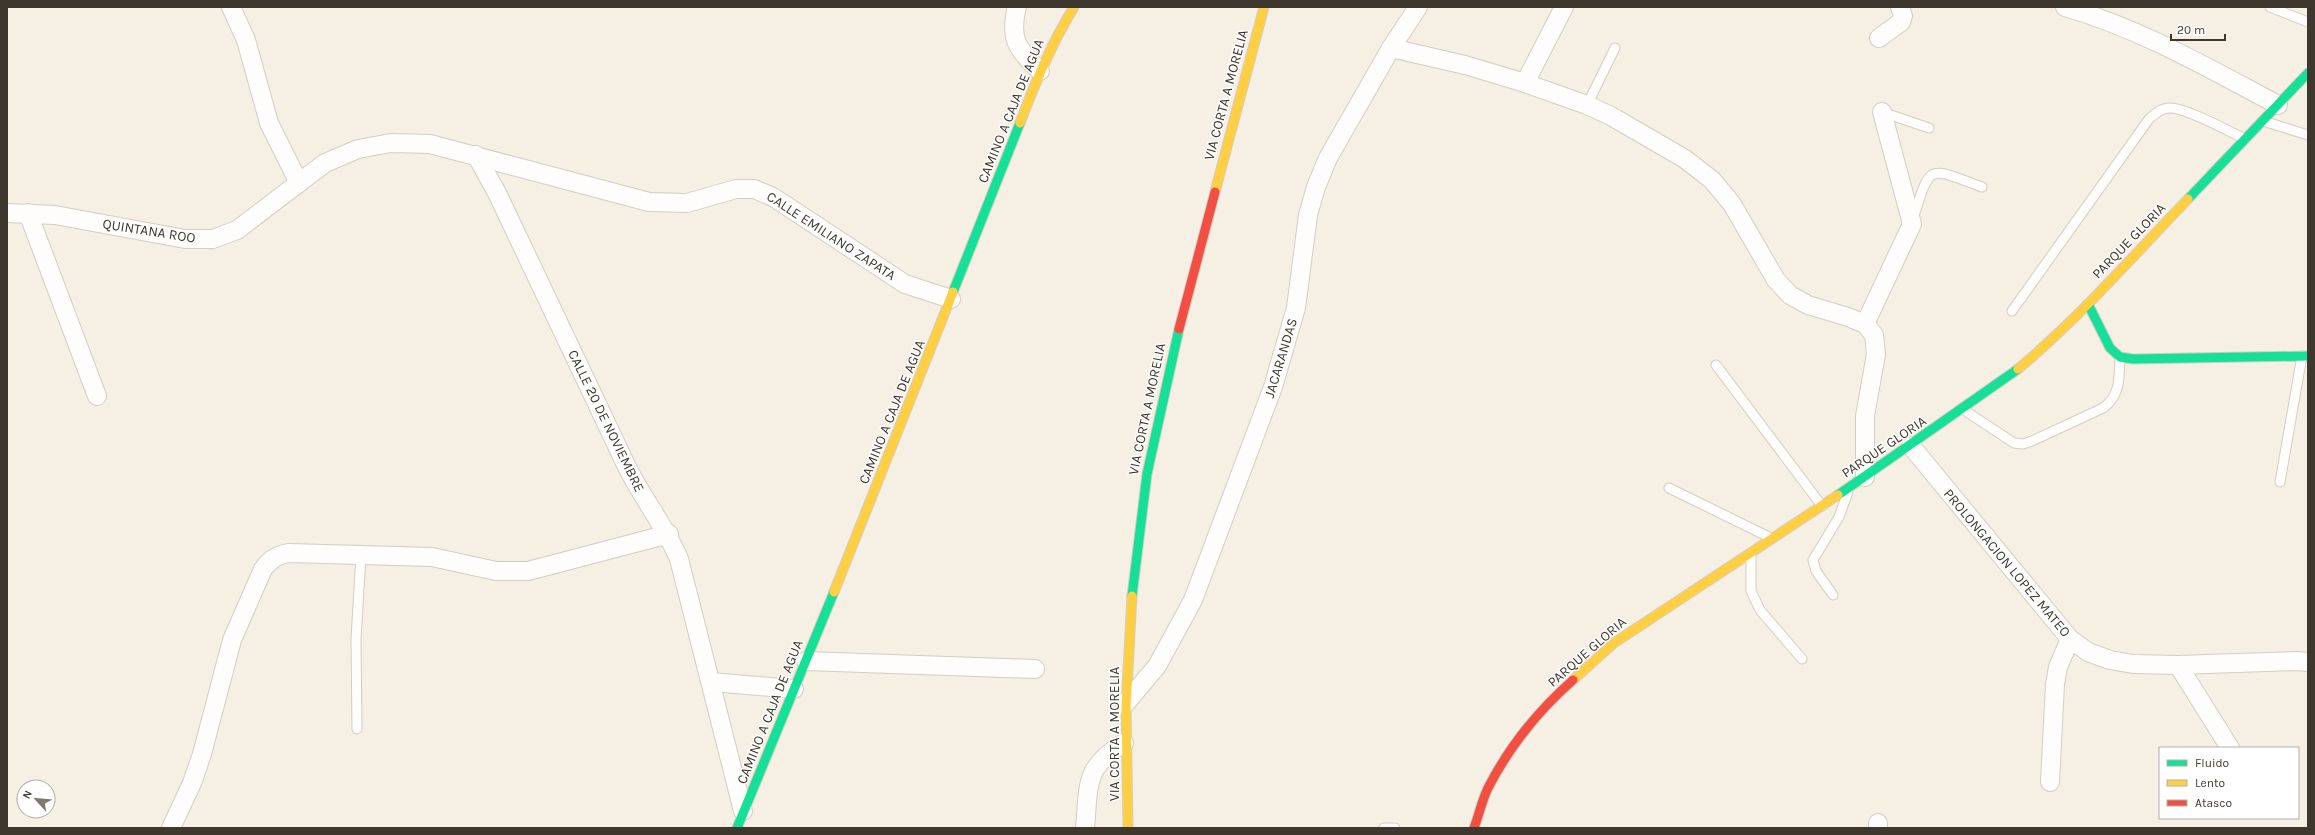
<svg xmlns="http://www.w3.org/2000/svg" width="2315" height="835" viewBox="0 0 2315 835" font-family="Karla,sans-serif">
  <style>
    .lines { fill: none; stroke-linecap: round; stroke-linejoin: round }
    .lane-casing { stroke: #d4cdc3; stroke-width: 11 }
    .street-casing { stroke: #d4cdc3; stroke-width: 20 }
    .fast-casing { stroke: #d4cdc3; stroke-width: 11 }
    .slow-casing { stroke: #d4cdc3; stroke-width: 11 }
    .jam-casing { stroke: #d4cdc3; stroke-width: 11 }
    .lane { stroke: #fefdfb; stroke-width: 9 }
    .street { stroke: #fefdfb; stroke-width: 18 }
    .fast { stroke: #16e098; stroke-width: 9 }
    .slow { stroke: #ffcf43; stroke-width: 9 }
    .jam { stroke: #f24e42; stroke-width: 9 }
    .labels { text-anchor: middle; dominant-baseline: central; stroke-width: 3; stroke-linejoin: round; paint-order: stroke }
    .street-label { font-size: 14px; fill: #3e372d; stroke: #fff }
  </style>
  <rect width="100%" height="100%" fill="#f6efe4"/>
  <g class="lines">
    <defs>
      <g id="lane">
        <path d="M2270,7L2308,22"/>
        <path d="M1587,105L1615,48"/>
        <path d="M1882,112L1929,128"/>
        <path d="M2263,121L2308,135"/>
        <path d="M1913,219C1931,162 1927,167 1982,187"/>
        <path d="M2012,311L2149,119C2155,114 2161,108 2170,108C2187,108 2228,131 2245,139"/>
        <path d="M1716,365L1822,506"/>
        <path d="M1964,410L2014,443L2023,444L2032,441L2103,408C2121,395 2119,377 2120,357"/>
        <path d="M2280,482L2302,356"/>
        <path d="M1669,488L1771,538"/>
        <path d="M1751,554V591L1760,610L1802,659"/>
        <path d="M1833,595L1816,571L1813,560L1839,517L1848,492"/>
        <path d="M357,729L356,639L361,555"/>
        <path d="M1384,828H1395"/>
      </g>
      <g id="street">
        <path d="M231,7L246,40L269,123L299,183"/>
        <path d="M1017,7C1009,39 1017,49 1040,71"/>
        <path d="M2065,7C2141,29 2208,68 2278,105"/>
        <path d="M1879,38L1901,22L1903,16L1900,7"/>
        <path d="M1391,48L1465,65L1525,83L1587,105L1611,116L1685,159L1712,180L1732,204L1776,280L1790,295L1808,305L1848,317L1865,324L1874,335L1876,354L1865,416V477"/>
        <path d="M1525,83L1564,7"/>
        <path d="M476,155L497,193L627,467C643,499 665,526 679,559L743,811"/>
        <path d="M7,213L55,215L185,239H213L237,230L325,163L358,149L391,143L430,144L649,202L687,203L736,189H754L773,197L905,284L951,299"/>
        <path d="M28,213L97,396"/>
        <path d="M1865,324L1912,224L1882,112"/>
        <path d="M1911,446L2070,639L2088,652L2110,660L2133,664L2178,665L2297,661L2308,662"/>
        <path d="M806,661L1035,669"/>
        <path d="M2178,665L2230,748"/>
        <path d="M711,682L794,689"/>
        <path d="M1125,704L1157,666L1193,600L1273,387L1296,308L1308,215L1316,187L1328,158L1391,48L1418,7"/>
        <path d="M2050,782L2055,684L2058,667L2070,639"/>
        <path d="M171,828L192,783L202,754L232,640L263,569C271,559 277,555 289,553L432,557L496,571H528L669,534"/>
        <path d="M1085,828C1089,785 1084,767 1124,743"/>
        <path d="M1878,828V823"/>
      </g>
      <g id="fast">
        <path d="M2188,199L2308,73"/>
        <path d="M953,292L1020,123"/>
        <path d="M2088,304L2110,348L2120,357L2133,359L2308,356"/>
        <path d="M1838,495L2018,369"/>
        <path d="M1132,596L1147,474L1179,329"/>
        <path d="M737,828L834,592"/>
      </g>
      <g id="slow">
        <path d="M1020,123C1035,83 1051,44 1074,7"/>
        <path d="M1215,192L1264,7"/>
        <path d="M2018,369C2079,318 2132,257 2188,199"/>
        <path d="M834,592L953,292"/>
        <path d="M1573,680L1614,643L1838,495"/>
        <path d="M1128,828L1126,707L1132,596"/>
      </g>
      <g id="jam">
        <path d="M1179,329L1215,192"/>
        <path d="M1474,828C1479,815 1482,800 1488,788C1509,747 1539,710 1573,680"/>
      </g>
    </defs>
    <use href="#lane" class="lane-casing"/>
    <use href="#street" class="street-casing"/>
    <use href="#fast" class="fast-casing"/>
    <use href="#slow" class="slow-casing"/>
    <use href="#jam" class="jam-casing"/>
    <use href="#lane" class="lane"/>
    <use href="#street" class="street"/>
    <use href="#fast" class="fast"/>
    <use href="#slow" class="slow"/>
    <use href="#jam" class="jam"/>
  </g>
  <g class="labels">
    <g class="street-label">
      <text transform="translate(1226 95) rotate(-75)">VIA CORTA A MORELIA</text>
      <text transform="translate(1011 111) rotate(-68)">CAMINO A CAJA DE AGUA</text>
      <text transform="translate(149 231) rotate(9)">QUINTANA ROO</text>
      <text transform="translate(831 236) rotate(33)">CALLE EMILIANO ZAPATA</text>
      <text transform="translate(2129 241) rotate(-46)">PARQUE GLORIA</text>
      <text transform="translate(1281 358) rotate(-73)">JACARANDAS</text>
      <text transform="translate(1147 409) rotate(-78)">VIA CORTA A MORELIA</text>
      <text transform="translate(892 412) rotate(-68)">CAMINO A CAJA DE AGUA</text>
      <text transform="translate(606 421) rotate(64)">CALLE 20 DE NOVIEMBRE</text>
      <text transform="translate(1884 447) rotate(-34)">PARQUE GLORIA</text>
      <text transform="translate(2007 563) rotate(50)">PROLONGACION LOPEZ MATEO</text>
      <text transform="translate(1587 652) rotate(-41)">PARQUE GLORIA</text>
      <text transform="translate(770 712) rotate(-68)">CAMINO A CAJA DE AGUA</text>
      <text transform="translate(1114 734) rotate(-90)">VIA CORTA A MORELIA</text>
    </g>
  </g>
  <rect width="2315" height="835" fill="none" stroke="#3e372d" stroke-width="16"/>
  <rect x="2159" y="747" width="140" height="72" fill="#ffffff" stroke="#b2afab"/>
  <rect x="2167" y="760" width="20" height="6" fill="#16e098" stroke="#b2afab"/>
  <text x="2195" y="767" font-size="12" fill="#3e372d">Fluido</text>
  <rect x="2167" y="780" width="20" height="6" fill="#ffcf43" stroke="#b2afab"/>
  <text x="2195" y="787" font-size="12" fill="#3e372d">Lento</text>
  <rect x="2167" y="800" width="20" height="6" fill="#f24e42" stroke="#b2afab"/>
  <text x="2195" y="807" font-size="12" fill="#3e372d">Atasco</text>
  <g transform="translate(36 799) rotate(297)"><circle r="19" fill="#ffffff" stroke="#b2afab"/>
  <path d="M0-3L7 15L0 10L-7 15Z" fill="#7e776d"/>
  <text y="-6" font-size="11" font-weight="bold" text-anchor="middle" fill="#3e372d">N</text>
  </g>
  <path d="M2171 34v6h54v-6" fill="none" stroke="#3e372d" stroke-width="2"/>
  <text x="2177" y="34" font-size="12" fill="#3e372d" stroke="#ffffff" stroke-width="3" paint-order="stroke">20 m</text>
</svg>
